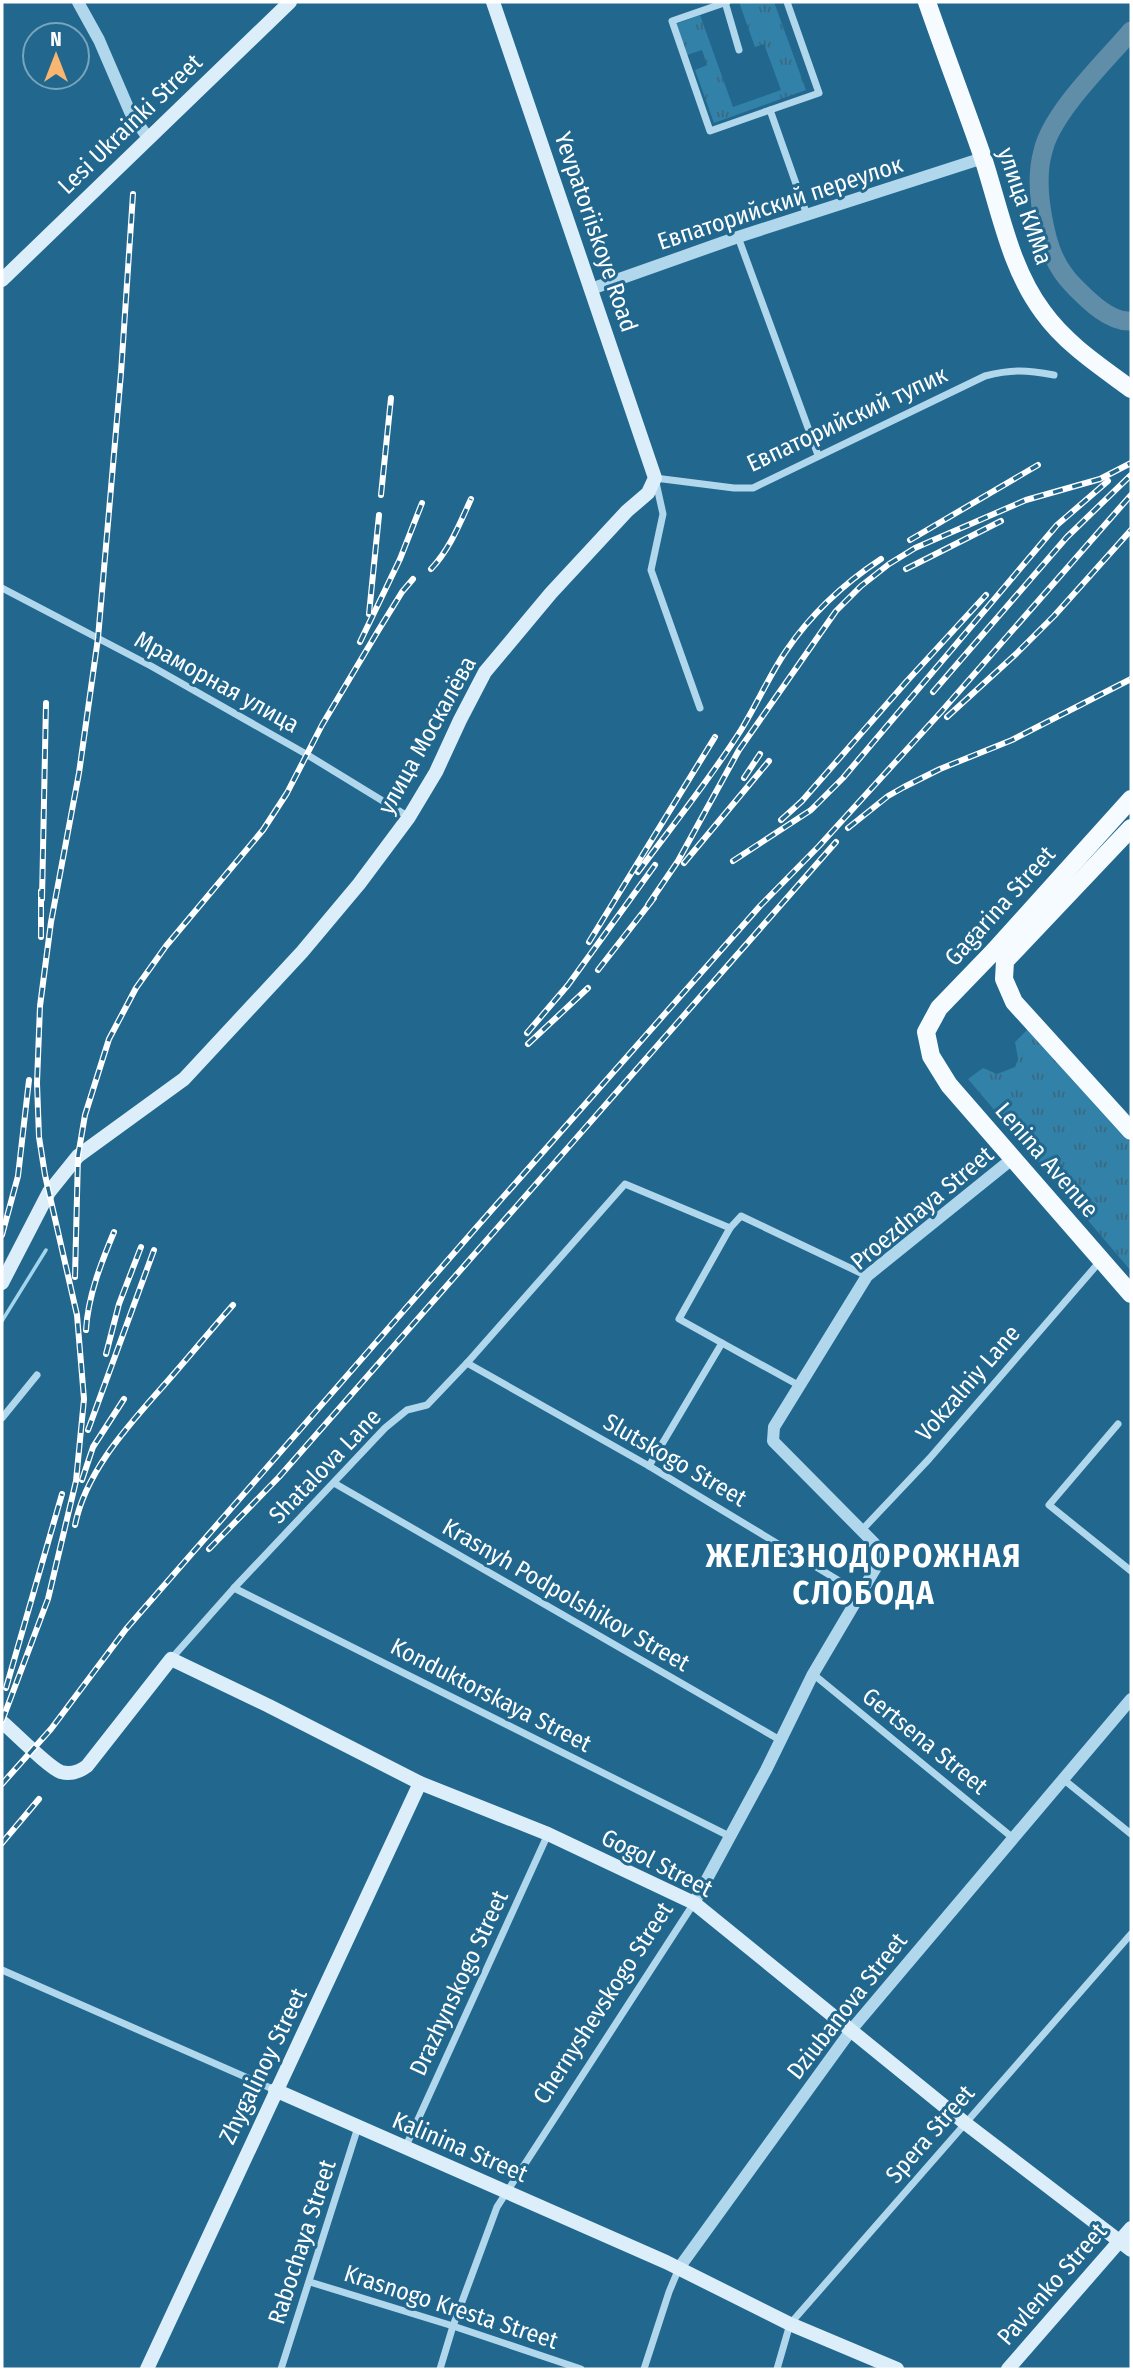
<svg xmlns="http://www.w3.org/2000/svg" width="1133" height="2371" font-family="'Fira Sans Condensed',sans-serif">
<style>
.park{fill:url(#park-tufts)}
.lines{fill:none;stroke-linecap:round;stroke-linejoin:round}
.stream{stroke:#a3d5ed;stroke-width:3.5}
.river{stroke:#608ea8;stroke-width:19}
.minor{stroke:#b0d7ec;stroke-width:7}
.tertiary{stroke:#b0d7ec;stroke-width:12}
.secondary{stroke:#dbeef9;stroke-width:14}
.primary{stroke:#f5fbff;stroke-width:18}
.rail-casing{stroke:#fff;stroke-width:6}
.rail{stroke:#21678e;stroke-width:3.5;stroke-dasharray:10;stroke-linecap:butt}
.labels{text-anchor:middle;stroke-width:6;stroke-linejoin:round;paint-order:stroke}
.street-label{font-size:24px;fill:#fff;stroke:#21678e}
.district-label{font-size:32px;font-weight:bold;letter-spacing:2px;fill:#fff;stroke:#21678e}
</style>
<defs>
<pattern id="park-tufts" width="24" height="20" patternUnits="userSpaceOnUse" patternTransform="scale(1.75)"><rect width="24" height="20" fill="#3181a9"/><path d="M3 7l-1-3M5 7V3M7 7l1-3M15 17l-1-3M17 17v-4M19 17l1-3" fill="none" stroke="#3d697f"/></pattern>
</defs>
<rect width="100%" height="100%" fill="#21678e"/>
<g class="park">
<polygon points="739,2 774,2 806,90 714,123 695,70 707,65 702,50 687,55 676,24 700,15 733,107 781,90 764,44 755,47"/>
<polygon points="1029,1028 1131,1143 1131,1271 968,1079 983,1068 997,1074 1015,1067 1018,1059 1015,1042"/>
</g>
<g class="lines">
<polyline class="stream" points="2,1321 46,1250"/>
<path class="river" d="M1131,31c-26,31 -79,81 -88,120 -6,21 -4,47 0,68 5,27 12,48 31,67 14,14 36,37 57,35"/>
<g class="minor">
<polyline points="725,2 739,50"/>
<polyline points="727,2 672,21 710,131 770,110"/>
<polyline points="787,2 819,93 770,110 807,215"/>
<polyline points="738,237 818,455"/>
<polyline points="2,588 151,666 306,754 409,817"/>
<path d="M700,708l-49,-138 12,-56 -8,-36 79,10h19l232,-112c27,-7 42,-6 69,-1"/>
<polyline points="722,1343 679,1319 730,1228"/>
<polyline points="467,1363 649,1466 861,1594"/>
<polyline points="2,1418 37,1375"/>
<polyline points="1118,1424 1049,1505 1131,1571"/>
<polyline points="649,1466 722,1343 800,1386"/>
<polyline points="334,1483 780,1740"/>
<polyline points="861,1531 929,1459 1102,1259"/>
<polyline points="234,1588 731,1837"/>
<polyline points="171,1659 234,1588 385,1428 407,1410 427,1405 467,1363 625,1184 730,1228 741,1216 867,1276"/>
<polyline points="813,1674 1013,1838"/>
<polyline points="1063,1779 1131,1834"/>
<polyline points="2,1970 275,2090"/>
<polyline points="405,2148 548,1834"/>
<polyline points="310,2282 453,2326 581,2369"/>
<polyline points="281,2369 358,2127"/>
<polyline points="440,2369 453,2326 497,2207 694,1903"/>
<polyline points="644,2369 669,2292 679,2268"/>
<polyline points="777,2369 790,2324 1131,1934"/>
</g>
<g class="tertiary">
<polyline points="78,2 99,40 130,112 148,138"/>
<polyline points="591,289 738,237 983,158"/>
<polyline points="694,1903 766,1770 813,1674 878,1564 878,1548 874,1543 773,1441 774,1427 867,1276 1012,1159"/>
<polyline points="679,2268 852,2029 1131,1699"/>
</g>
<g class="secondary">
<polyline points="2,280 290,2"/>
<polyline points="2,1283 49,1192 78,1156 184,1079 302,952 359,884 409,817 436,772 460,720 485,672 551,593 627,511 648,493 655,478 493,2"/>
<path d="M2,1722c12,10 47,46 59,50 10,3 18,0 26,-6l84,-107 98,47 151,77 128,51 146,69 271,220 166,127"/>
<polyline points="275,2090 666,2262 790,2324 897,2369"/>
<polyline points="147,2369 420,1783"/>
<polyline points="1008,2369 1131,2228"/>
</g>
<g class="primary">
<path d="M927,2c18,52 38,104 56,156 17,52 27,110 60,154 23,32 57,54 88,77"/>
<polyline points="1131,799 994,951 939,1008 926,1032 931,1056 949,1085 1131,1294"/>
<polyline points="1131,828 1005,961 1004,979 1014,1002 1131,1131"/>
</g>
<defs>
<g id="rail">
<polyline points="381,495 391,398"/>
<polyline points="910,540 1038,465"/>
<path d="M431,569c19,-20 29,-46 40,-70"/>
<polyline points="906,569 1001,521"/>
<polyline points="369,614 379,515"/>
<polyline points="360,642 400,559 422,503"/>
<polyline points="933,692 1067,537 1131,475"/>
<polyline points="947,717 1016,654 1054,616 1131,530"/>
<polyline points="744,778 760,754"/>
<polyline points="781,820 802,801 907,681 986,595"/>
<polyline points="848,828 888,796 904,787 940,769 1012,740 1131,679"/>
<polyline points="733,861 811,810 843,778 1057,525 1108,481"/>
<polyline points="684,863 769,761"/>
<path d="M638,872c35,-47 72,-93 103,-142 16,-26 28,-54 45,-79 25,-37 57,-67 95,-92"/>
<polyline points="42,899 46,703"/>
<polyline points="648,905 678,861 739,750 836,611 861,586 889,564 915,548 1026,500 1100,479 1131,463"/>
<polyline points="41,937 41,891"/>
<polyline points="589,942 715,737"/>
<polyline points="598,970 654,898"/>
<polyline points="527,1033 568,985 655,865"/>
<polyline points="528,1044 588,988"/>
<polyline points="2,1235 18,1176 29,1080"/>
<polyline points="75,1277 78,1156 85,1115 109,1039 136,988 166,946 263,830 287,793 322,725 378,631 402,592 413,579"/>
<path d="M86,1330c2,-34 15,-67 28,-98"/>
<polyline points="106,1354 119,1304 141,1247"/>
<polyline points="88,1430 154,1250"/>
<polyline points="82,1480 93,1447 124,1399"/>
<path d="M75,1525c11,-55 55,-101 90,-141 23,-26 45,-53 68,-79"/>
<polyline points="209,1549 279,1477 836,842"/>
<polyline points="6,1688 62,1494"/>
<polyline points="2,1721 48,1599 76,1481 84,1399 77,1315 45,1175 39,1137 37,1083 40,1006 51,922 79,773 98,638 121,373 133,194"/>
<polyline points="2,1784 51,1729 126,1629 475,1229 760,906 819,846 941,712 1131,495"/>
<polyline points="2,1843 39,1799"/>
</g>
</defs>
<use href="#rail" class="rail-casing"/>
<use href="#rail" class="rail"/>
</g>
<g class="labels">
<g class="street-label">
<text transform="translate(130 124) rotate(-44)" y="8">Lesi Ukrainki Street</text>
<text transform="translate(780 203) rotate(-18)" y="8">Евпаторийский переулок</text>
<text transform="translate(1025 206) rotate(71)" y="8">улица КИМа</text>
<text transform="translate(596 232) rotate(71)" y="8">Yevpatoriiskoye Road</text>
<text transform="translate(847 419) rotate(-25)" y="8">Евпаторийский тупик</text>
<text transform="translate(217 682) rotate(29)" y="8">Мраморная улица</text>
<text transform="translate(427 735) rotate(-61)" y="8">улица Москалёва</text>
<text transform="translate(1000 906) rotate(-48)" y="8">Gagarina Street</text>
<text transform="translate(1047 1160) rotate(49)" y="8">Lenina Avenue</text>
<text transform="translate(922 1208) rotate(-40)" y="8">Proezdnaya Street</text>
<text transform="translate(968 1383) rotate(-49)" y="8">Vokzalniy Lane</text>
<text transform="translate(675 1460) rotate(30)" y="8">Slutskogo Street</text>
<text transform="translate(325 1466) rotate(-46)" y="8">Shatalova Lane</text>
<text transform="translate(566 1595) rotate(30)" y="8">Krasnyh Podpolshikov Street</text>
<text transform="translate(491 1695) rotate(27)" y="8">Konduktorskaya Street</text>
<text transform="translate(925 1741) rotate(39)" y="8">Gertsena Street</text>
<text transform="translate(657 1863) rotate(27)" y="8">Gogol Street</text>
<text transform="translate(459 1983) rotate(-65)" y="8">Drazhynskogo Street</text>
<text transform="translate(603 2003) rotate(-57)" y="8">Chernyshevskogo Street</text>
<text transform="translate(847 2006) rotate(-52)" y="8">Dziubanova Street</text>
<text transform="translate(263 2066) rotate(-64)" y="8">Zhygalinoy Street</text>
<text transform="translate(930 2134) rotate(-49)" y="8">Spera Street</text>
<text transform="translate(460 2147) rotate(23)" y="8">Kalinina Street</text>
<text transform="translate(302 2242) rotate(-72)" y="8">Rabochaya Street</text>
<text transform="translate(1052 2284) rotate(-49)" y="8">Pavlenko Street</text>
<text transform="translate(451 2307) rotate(18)" y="8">Krasnogo Kresta Street</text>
</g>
<g class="district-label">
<text x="864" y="1567">ЖЕЛЕЗНОДОРОЖНАЯ<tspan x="864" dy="37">СЛОБОДА</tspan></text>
</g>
</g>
<rect width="1133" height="2371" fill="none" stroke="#ffffff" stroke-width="7"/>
<g transform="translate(56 56)"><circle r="33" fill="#21678e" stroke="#7aa4bb" stroke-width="2"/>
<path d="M0-5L12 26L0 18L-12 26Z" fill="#f9b671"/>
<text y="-10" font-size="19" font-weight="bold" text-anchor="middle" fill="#ffffff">N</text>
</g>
</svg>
